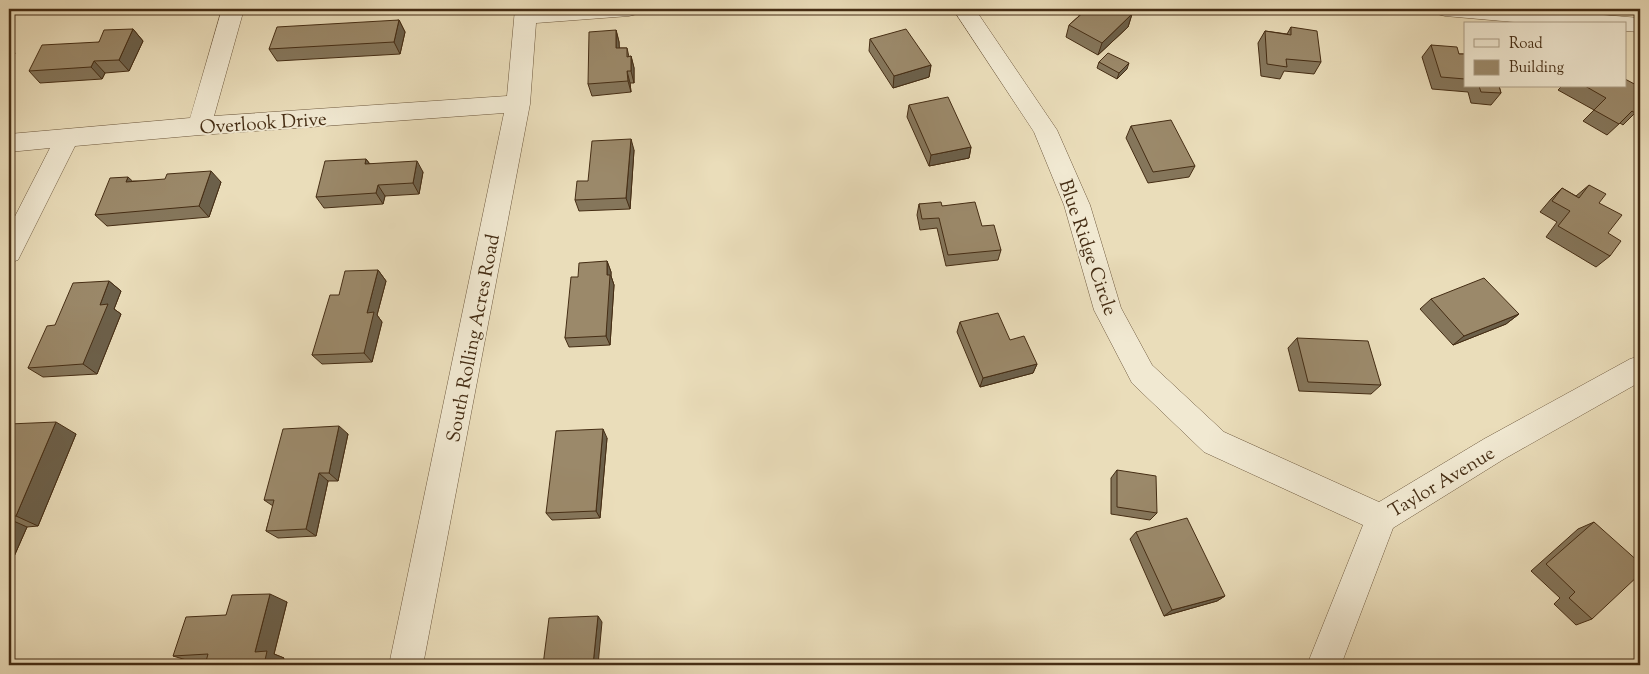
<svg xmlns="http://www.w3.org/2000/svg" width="1649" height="674" font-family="'Sorts Mill Goudy',serif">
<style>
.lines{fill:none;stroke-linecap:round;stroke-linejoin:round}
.minor-casing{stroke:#6e593e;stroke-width:1}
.minor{fill:#f1e9d2;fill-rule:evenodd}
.wall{fill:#85765b;stroke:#452d14}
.shaded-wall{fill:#6c604a;stroke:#452d14}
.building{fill:#9b896a;stroke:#452d14}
.labels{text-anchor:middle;stroke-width:4;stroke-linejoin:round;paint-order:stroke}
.street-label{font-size:19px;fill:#452d14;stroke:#f1e9d2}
</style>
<rect width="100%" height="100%" fill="#eaddba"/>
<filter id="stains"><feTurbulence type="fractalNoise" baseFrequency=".004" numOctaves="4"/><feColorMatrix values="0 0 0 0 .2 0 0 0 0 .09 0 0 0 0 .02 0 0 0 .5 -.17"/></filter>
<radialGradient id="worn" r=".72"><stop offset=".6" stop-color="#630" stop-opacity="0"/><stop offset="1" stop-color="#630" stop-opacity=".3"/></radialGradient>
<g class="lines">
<defs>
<g id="minor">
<polygon points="222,9 244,9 214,116 507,96 515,9 640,9 637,14 629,16 536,23 530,104 423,665 389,665 504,113 200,135 75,146 18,260 9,263 9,228 50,148 9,152 9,134 190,118"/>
<polygon points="953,9 975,9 1057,130 1090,205 1121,308 1152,365 1224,432 1379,502 1484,439 1630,359 1640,356 1640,382 1504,459 1393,528 1341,665 1307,665 1363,525 1204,452 1132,383 1094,310 1064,205 1034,132"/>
<polygon points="1434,9 1530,9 1640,18 1640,32 1625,31 1625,24 1536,24 1445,16 1437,14"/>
</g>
</defs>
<use href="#minor" class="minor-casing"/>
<use href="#minor" class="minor"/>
</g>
<g class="wall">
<polygon points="434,9 452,9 452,12 437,14"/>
<polygon points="1081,9 1121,9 1132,14 1128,27 1098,55 1066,37 1069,25 1079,16"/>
<polygon points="399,20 405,32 400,54 277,61 269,49"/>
<polygon points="1291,27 1321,62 1314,74 1284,71 1280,79 1261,76 1258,43 1265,31 1287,34"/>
<polygon points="133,29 143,41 129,71 105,73 102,79 40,83 29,71 99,42"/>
<polygon points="616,30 619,42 619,48 627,48 629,57 631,56 634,68 634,83 630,83 631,92 592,96 588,84"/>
<polygon points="870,39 931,65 929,77 893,88 869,51"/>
<polygon points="1431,45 1459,54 1465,54 1465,86 1499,86 1501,93 1491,105 1471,103 1468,92 1432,89 1422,57"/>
<polygon points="1099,62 1127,69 1117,79 1097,68"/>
<polygon points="1562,86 1625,86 1635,113 1623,125 1620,123 1607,135 1583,121 1594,110 1558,90"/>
<polygon points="909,105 971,147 969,158 929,166 907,117"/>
<polygon points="1131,126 1195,166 1189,177 1148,183 1126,138"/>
<polygon points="634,150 630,209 579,211 575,200 588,181"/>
<polygon points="366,159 370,164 423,172 419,194 385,196 383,204 324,208 316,197"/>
<polygon points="133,181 221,182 209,217 107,226 95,215"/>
<polygon points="1589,185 1599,203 1608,233 1610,256 1596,267 1546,237 1557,222 1540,212 1551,199 1562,188 1576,196"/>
<polygon points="919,204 942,206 982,226 1001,250 998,260 946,266 937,228 920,230 917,215"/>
<polygon points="607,261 611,272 611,276 614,285 610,345 569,347 565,338 578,277"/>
<polygon points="378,270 386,281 377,315 382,322 372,362 322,364 312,355 339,295"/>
<polygon points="109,281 121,291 114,309 121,314 97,374 43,377 28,368 55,325"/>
<polygon points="1431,299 1519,314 1506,324 1453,345 1420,309"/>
<polygon points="960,322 1037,364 1033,373 980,387 957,332"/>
<polygon points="1297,338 1381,385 1371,394 1299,391 1288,348"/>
<polygon points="9,424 76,434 38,526 27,527 12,561 9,561"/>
<polygon points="348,434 338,481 328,481 316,536 278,538 266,531 273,506 264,500"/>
<polygon points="607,438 600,518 552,520 546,513"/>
<polygon points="1117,470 1157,513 1150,520 1111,514 1111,478"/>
<polygon points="1594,522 1592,619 1576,625 1554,604 1560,598 1531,571 1578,529"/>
<polygon points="1136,532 1225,596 1217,601 1164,616 1130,539"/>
<polygon points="287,602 274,654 284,658 193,662 173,656 226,615"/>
</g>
<g class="shaded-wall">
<polygon points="1132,14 1128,27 1098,55 1102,43"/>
<polygon points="399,20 405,32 400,54 394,42"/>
<polygon points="133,29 143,41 129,71 119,60"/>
<polygon points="616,30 619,42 620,60 616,48"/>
<polygon points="9,46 15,53 9,66"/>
<polygon points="631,56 634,68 634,83 631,71"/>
<polygon points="94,61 105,73 102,79 91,67"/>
<polygon points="1129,63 1127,69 1117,79 1119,73"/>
<polygon points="931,65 929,77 893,88 894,76"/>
<polygon points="627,71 630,83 631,92 628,81"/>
<polygon points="631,139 634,150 630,209 626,198"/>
<polygon points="971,147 969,158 929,166 931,155"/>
<polygon points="366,159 374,170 365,164"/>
<polygon points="417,161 423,172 419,194 413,183"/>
<polygon points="211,171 221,182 209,217 199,206"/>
<polygon points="128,177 140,188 126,182"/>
<polygon points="378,185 385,196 383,204 376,193"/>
<polygon points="607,261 611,272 611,276 614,285 610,345 606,336 607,275"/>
<polygon points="378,270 386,281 377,315 382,322 372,362 364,353 367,313"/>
<polygon points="109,281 121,291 114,309 121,314 97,374 83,364 100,305"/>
<polygon points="1519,314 1506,324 1453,345 1464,336"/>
<polygon points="1037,364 1033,373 980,387 983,378"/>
<polygon points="56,422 76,434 38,526 16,516"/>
<polygon points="339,426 348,434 338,481 329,473"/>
<polygon points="603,429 607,438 600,518 596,511"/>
<polygon points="319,473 328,481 316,536 306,529"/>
<polygon points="9,519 27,527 12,561 9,560"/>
<polygon points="270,594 287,602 274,654 284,658 282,665 264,665 255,652"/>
<polygon points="1225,596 1217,601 1164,616 1172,610"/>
<polygon points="598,616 602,622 598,665 593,665"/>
</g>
<g class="building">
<polygon points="1084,9 1121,9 1132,14 1102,43 1069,25 1086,10"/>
<polygon points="399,20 394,42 269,49 277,27"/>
<polygon points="1291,27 1317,31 1321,62 1286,59 1287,67 1267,64 1265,31 1291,35"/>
<polygon points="133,29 119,60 94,61 91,67 29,71 42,45 99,42 104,30"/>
<polygon points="906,29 931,65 894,76 870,39"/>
<polygon points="616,30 616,48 627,48 627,57 631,56 631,71 627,71 628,81 588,84 589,32"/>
<polygon points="1431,45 1457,47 1459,54 1465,54 1465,79 1441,77"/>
<polygon points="1108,53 1129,63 1119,73 1099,62"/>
<polygon points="1625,79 1640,87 1640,108 1635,113 1632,111 1619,124 1594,110 1606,98 1585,86 1625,86"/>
<polygon points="1479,86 1499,86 1501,93 1481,92"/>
<polygon points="948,97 971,147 931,155 909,105"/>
<polygon points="1171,120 1195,166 1153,172 1131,126"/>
<polygon points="631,139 626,198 575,200 577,181 588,181 592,141"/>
<polygon points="366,159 365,164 417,161 413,183 378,185 376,193 316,197 325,161"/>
<polygon points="211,171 199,206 95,215 110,178 128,177 126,182 165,179 167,174"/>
<polygon points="1589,185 1606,194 1599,203 1622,215 1608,233 1621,241 1610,256 1558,226 1570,211 1552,201 1562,188 1579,198"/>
<polygon points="941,202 942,206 975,202 982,226 994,225 1001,250 948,255 939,218 922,219 919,204"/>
<polygon points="607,261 607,275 610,275 606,336 565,338 571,277 578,277 579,263"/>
<polygon points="378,270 367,313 374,312 364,353 312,355 330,295 339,295 345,271"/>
<polygon points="1484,278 1519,314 1464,336 1431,299"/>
<polygon points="109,281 100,305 108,304 83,364 28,368 47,326 55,325 73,283"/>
<polygon points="998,313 1010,340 1024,336 1037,364 983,378 960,322"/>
<polygon points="1297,338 1368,341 1381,385 1308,382"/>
<polygon points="56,422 16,516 9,517 9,424"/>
<polygon points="339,426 329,473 319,473 306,529 266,531 274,500 264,500 283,429"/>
<polygon points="603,429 596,511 546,513 556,431"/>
<polygon points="1117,470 1156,476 1157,513 1117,507"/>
<polygon points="1187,518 1225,596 1172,610 1136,532"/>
<polygon points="1594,522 1640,563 1640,574 1592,619 1569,598 1575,592 1546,564"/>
<polygon points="270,594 255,652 267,651 264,665 205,665 208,654 173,656 186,617 226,615 232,595"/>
<polygon points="598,616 593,665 543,665 549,618"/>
</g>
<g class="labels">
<g class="street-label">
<text transform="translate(263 122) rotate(-4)" y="7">Overlook Drive</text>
<text transform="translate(1089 247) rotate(71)" y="7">Blue Ridge Circle</text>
<text transform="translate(472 338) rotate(-79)" y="7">South Rolling Acres Road</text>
<text transform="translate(1441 481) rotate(-31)" y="7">Taylor Avenue</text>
</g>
</g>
<rect width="1649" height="674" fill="none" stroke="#eaddba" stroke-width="30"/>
<rect x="10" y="10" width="1629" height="654" fill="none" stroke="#452d14" stroke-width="2.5"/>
<rect x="15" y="15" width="1619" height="644" fill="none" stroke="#452d14"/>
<rect x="1464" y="22" width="162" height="65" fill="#f1e9d2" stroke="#ac9e86"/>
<rect x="1474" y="39" width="25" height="8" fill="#f1e9d2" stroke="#ac9e86"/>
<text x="1509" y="48" font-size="15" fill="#452d14">Road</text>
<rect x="1474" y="60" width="25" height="15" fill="#9b896a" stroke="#ac9e86"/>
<text x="1509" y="72" font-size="15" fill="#452d14">Building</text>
<rect width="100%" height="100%" filter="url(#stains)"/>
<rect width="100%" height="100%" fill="url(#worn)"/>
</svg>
